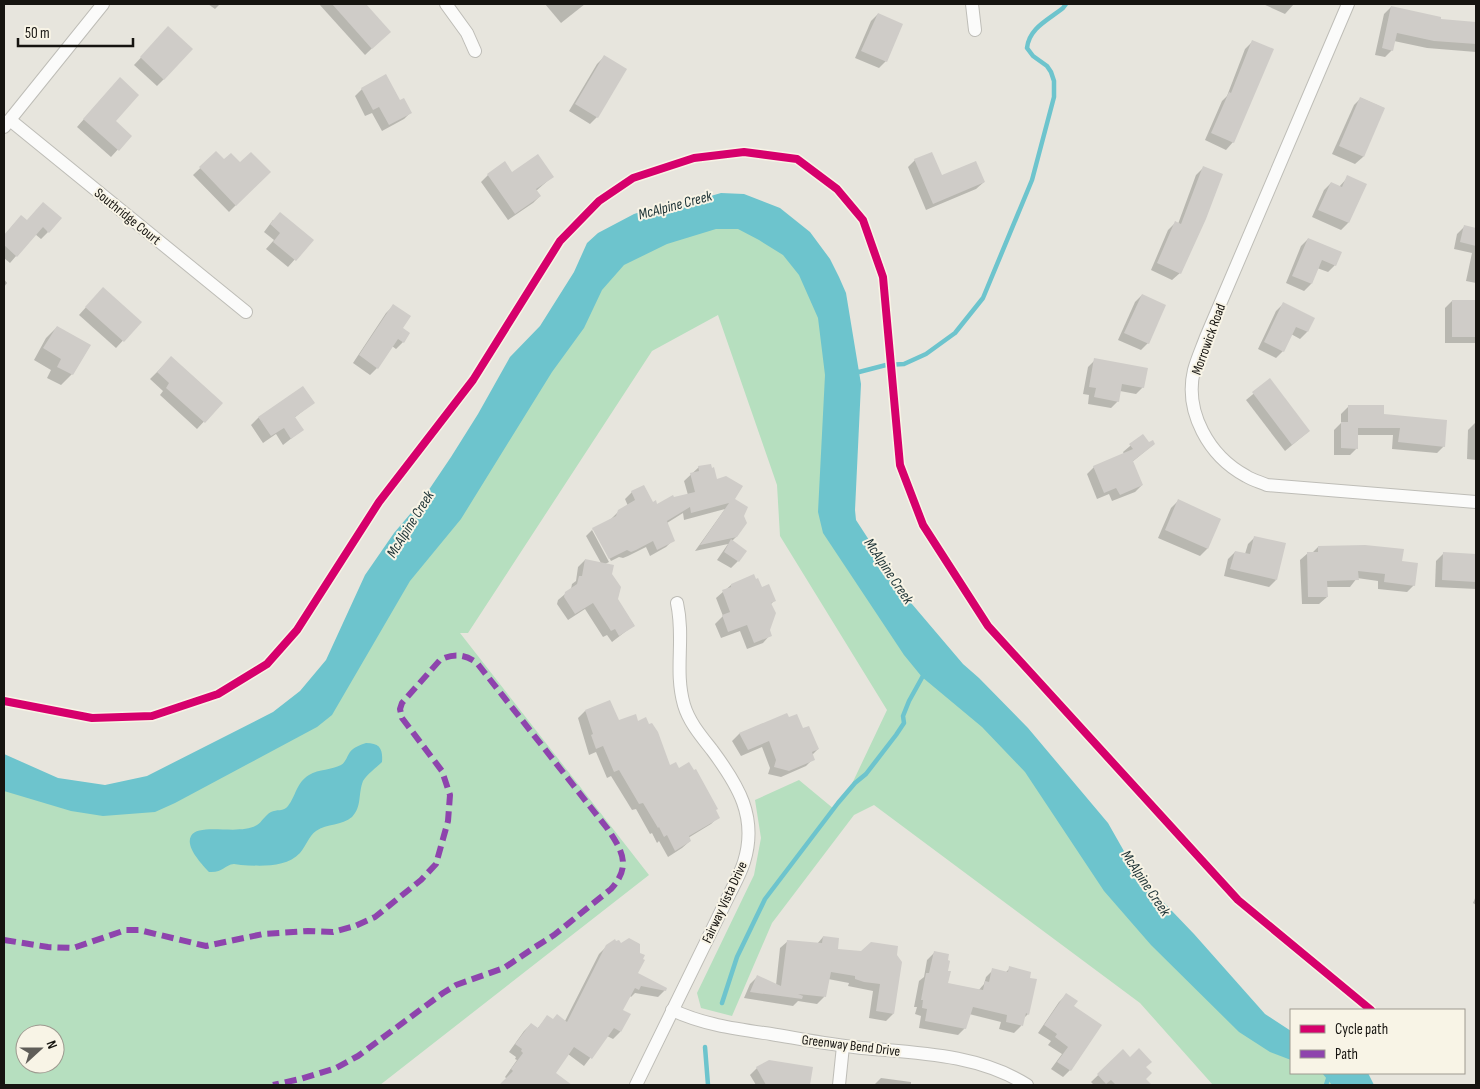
<svg xmlns="http://www.w3.org/2000/svg" width="1480" height="1089" font-family="'Sofia Sans Condensed',sans-serif">
<style>
.green{fill:#b6dfbf;fill-rule:evenodd}
.water{fill:#6dc4cd}
.shadow{fill:#0003}
.lines{fill:none;stroke-linecap:round;stroke-linejoin:round}
.stream{stroke:#6dc4cd;stroke-width:4.5}
.building{fill:#cfccc8}
.street-casing{stroke:#bebdb7;stroke-width:14}
.street{stroke:#fbfbfa;stroke-width:12}
.quiet{stroke:#8e44ad;stroke-width:6;stroke-dasharray:12 6;stroke-linecap:butt}
.cycleway-casing{stroke:#f8f4e6;stroke-width:11}
.cycleway{stroke:#d6006c;stroke-width:8}
.labels{text-anchor:middle;stroke-width:4;stroke-linejoin:round;paint-order:stroke}
.street-label{font-size:14px;fill:#161410;stroke:#f8f4e6}
.water-label{font-size:15px;font-style:italic;fill:#1b3134;stroke:#f8f4e6}
</style>
<rect width="100%" height="100%" fill="#e7e5dd"/>
<path class="green" d="M690,222l78,9 72,84v234l325,380 126,112v32h44l15,12h-137l-73,-82 -266,-198 -20,10 -82,108 -40,93 -31,-8 -4,-15 57,-118 7,-37 -6,-38 44,-20 35,29 16,-21 37,-78 -107,-174 -3,-51 -59,-170 -66,36 -184,282h-8l189,242 -269,210h-376v-312l95,27 181,-69 322,-479zM25,1034h30v30h-30z"/>
<g class="water">
<polygon points="721,193 744,194 780,208 810,232 830,259 839,277 846,293 861,384 855,510 856,520 906,597 963,664 979,678 1028,728 1108,823 1133,867 1148,886 1194,934 1265,1014 1291,1031 1291,1060 1270,1052 1239,1032 1151,945 1104,891 1025,772 982,727 922,677 904,655 823,533 818,512 825,375 818,318 799,275 783,255 759,240 738,229 716,229 667,244 624,265 602,290 584,328 552,372 461,519 410,581 332,715 317,727 175,803 155,812 103,816 71,811 4,791 4,754 58,778 105,785 147,776 273,712 300,691 326,660 365,575 394,533 422,500 451,457 478,414 510,357 540,326 574,272 587,243 598,233 634,214 653,208 673,207"/>
<path d="M366,743c14,0 17,6 16,19 -6,6 -15,12 -19,19 -5,13 -1,26 -11,36 -10,9 -25,6 -36,14 -7,5 -10,15 -16,22 -14,15 -40,13 -59,12 -2,0 -5,-1 -7,-1 -10,1 -11,9 -25,8 -7,-8 -24,-25 -18,-36 8,-14 49,0 66,-11 5,-3 8,-10 14,-13 5,-3 13,0 17,-6 8,-10 8,-23 21,-31 10,-6 23,-5 32,-10 5,-3 6,-9 9,-13 4,-5 10,-7 16,-9z"/>
<polygon points="1322,1073 1368,1073 1374,1085 1332,1085"/>
</g>
<g class="shadow">
<polygon points="208,4 220,4 215,9"/>
<polygon points="319,4 364,4 389,32 365,55"/>
<polygon points="545,4 585,4 561,23"/>
<polygon points="1263,4 1294,4 1285,14"/>
<polygon points="1391,7 1439,20 1476,23 1476,52 1427,48 1394,41 1392,50 1385,57 1375,55 1384,14"/>
<polygon points="878,14 886,61 879,68 855,58 871,21"/>
<polygon points="162,35 164,79 157,86 134,65"/>
<polygon points="1252,42 1233,142 1226,150 1205,140 1222,101 1227,96 1245,49"/>
<polygon points="604,57 597,117 590,124 569,111 597,64"/>
<polygon points="386,76 400,102 411,112 404,119 382,131 372,113 365,116 355,96 362,89"/>
<polygon points="113,86 114,121 130,136 111,157 77,127"/>
<polygon points="1361,98 1384,108 1363,157 1355,164 1332,154 1354,105"/>
<polygon points="216,153 224,161 269,172 229,212 193,175"/>
<polygon points="915,160 942,177 984,182 976,189 926,210 908,167"/>
<polygon points="1203,168 1180,273 1172,280 1151,270 1168,230 1175,223 1178,224 1196,175"/>
<polygon points="512,174 552,177 536,191 540,196 533,203 508,220 481,182 488,175"/>
<polygon points="1348,177 1365,184 1348,223 1341,230 1312,217 1324,190 1331,183 1339,187"/>
<polygon points="36,211 48,232 41,239 35,234 10,263 4,258 4,236 14,224 27,222"/>
<polygon points="273,220 312,240 288,267 266,249 274,240 264,232"/>
<polygon points="1464,227 1476,229 1476,283 1466,281 1472,253 1454,249 1457,234"/>
<polygon points="1308,239 1335,265 1328,272 1317,268 1311,284 1304,291 1286,283 1301,246"/>
<polygon points="4,279 7,283 4,287"/>
<polygon points="1142,295 1148,343 1141,350 1118,340 1135,302"/>
<polygon points="96,296 140,322 116,348 79,315"/>
<polygon points="1452,301 1476,301 1476,343 1445,343 1445,308"/>
<polygon points="1283,304 1313,318 1307,332 1300,339 1291,334 1283,351 1276,358 1258,349 1276,311"/>
<polygon points="393,306 401,329 403,342 396,349 392,346 377,368 370,375 353,363 386,313"/>
<polygon points="57,327 72,374 61,385 47,378 51,370 34,360 46,338"/>
<polygon points="1095,360 1143,387 1136,394 1120,391 1118,401 1111,408 1088,404 1089,395 1083,394 1088,367"/>
<polygon points="164,365 221,403 197,429 160,395 163,391 150,379"/>
<polygon points="1270,380 1309,431 1285,451 1246,400"/>
<polygon points="302,388 313,403 294,418 302,430 283,445 276,434 263,443 251,425 258,418"/>
<polygon points="1349,406 1383,415 1444,446 1437,453 1392,449 1393,435 1357,435 1357,448 1350,455 1334,455 1334,430 1341,423 1341,414"/>
<polygon points="1475,423 1476,460 1467,459 1468,430"/>
<polygon points="1143,435 1149,444 1154,444 1132,462 1142,485 1135,492 1112,501 1109,494 1097,499 1087,474 1094,467 1124,454 1123,452"/>
<polygon points="699,467 716,481 734,499 736,537 732,541 745,551 738,561 731,568 717,560 728,544 695,551 725,509 684,520 683,513 667,523 673,540 666,547 650,556 646,547 628,556 623,558 619,557 611,561 594,530 592,530 611,519 618,512 628,506 625,499 632,492 657,505 673,498 688,495 684,481"/>
<polygon points="1178,501 1220,519 1207,549 1200,556 1158,538 1171,508"/>
<polygon points="592,530 609,562 605,564 617,600 634,625 612,642 607,635 603,637 585,609 568,620 557,604 558,600 571,589 572,584 576,581 578,567 585,560 601,563 586,536"/>
<polygon points="1255,537 1276,580 1269,587 1224,576 1228,559 1235,552 1245,554 1248,544"/>
<polygon points="1318,547 1401,563 1414,585 1407,592 1378,589 1378,581 1357,578 1350,587 1326,587 1327,597 1319,604 1302,604 1300,560 1308,553 1312,553"/>
<polygon points="1443,554 1476,555 1476,589 1435,587 1436,561"/>
<polygon points="731,585 774,601 770,605 768,630 770,635 763,643 747,649 740,631 721,638 715,624 723,616 716,598"/>
<polygon points="585,711 618,722 638,722 670,767 715,810 718,817 711,824 688,838 690,841 682,848 668,857 659,841 657,843 652,833 650,834 636,809 632,810 611,776 607,778 596,752 589,755 578,718"/>
<polygon points="787,714 788,718 803,730 818,749 812,755 813,759 806,766 781,777 768,774 770,768 762,747 741,756 732,741 739,734"/>
<polygon points="1476,896 1476,905 1473,903"/>
<polygon points="823,937 836,950 862,952 872,944 893,1014 886,1021 869,1018 873,991 848,986 849,983 828,979 824,997 817,1004 798,1001 793,1006 744,998 750,984 757,977 776,985 780,948 788,941 817,944"/>
<polygon points="607,946 636,974 665,990 658,997 635,993 631,997 630,996 621,1011 620,1032 613,1039 607,1036 584,1066 568,1054 554,1073 570,1085 501,1085 507,1079 505,1077 517,1060 515,1059 516,1057 509,1052 524,1031 531,1024 537,1029 547,1017 552,1020 565,1021 599,954"/>
<polygon points="934,953 947,984 978,991 984,984 986,977 993,970 1005,973 1010,968 1028,979 1035,980 1028,1014 1023,1019 1021,1026 1014,1033 999,1029 1001,1022 969,1014 965,1028 958,1035 919,1028 921,1016 915,1014 917,1007 914,1007 919,981 924,977 927,960"/>
<polygon points="1066,995 1072,1006 1070,1070 1063,1077 1051,1069 1062,1054 1048,1045 1051,1041 1038,1033 1059,1002"/>
<polygon points="1123,1051 1130,1059 1144,1068 1145,1079 1149,1083 1147,1085 1094,1085 1091,1082"/>
<polygon points="757,1068 812,1068 809,1085 756,1085 750,1075"/>
<polygon points="881,1078 911,1082 911,1085 874,1085"/>
</g>
<g class="lines">
<g class="stream">
<path d="M855,371l4,1 27,-7 18,-1 22,-10 29,-21 28,-35 49,-118 22,-83v-16l-3,-9 -4,-6 -14,-10 -6,-8c2,-20 21,-28 36,-40l3,-4"/>
<polyline points="722,1003 737,957 765,899 838,803 855,783 866,774 896,735 904,723 903,716 909,701 924,674"/>
<polyline points="705,1047 708,1085"/>
<polyline points="1326,1085 1330,1073"/>
</g>
</g>
<g class="building">
<polygon points="332,4 366,4 391,32 372,49"/>
<polygon points="1391,6 1441,17 1441,19 1476,22 1476,44 1434,41 1397,33 1393,51 1382,48"/>
<polygon points="878,13 903,24 887,62 861,51"/>
<polygon points="168,26 193,49 164,80 140,57"/>
<polygon points="1252,40 1274,49 1234,143 1211,133 1229,92 1231,93"/>
<polygon points="604,55 627,69 598,118 575,104"/>
<polygon points="386,74 400,100 404,98 412,113 389,125 379,107 373,110 361,88"/>
<polygon points="120,77 139,95 116,121 132,136 119,151 83,119"/>
<polygon points="1360,97 1385,108 1364,157 1339,146"/>
<polygon points="216,151 224,159 231,153 240,162 251,152 271,172 236,206 199,167"/>
<polygon points="932,152 942,175 976,161 985,182 933,204 914,159"/>
<polygon points="538,154 554,177 536,189 541,196 515,214 487,174 505,161 512,172"/>
<polygon points="1203,166 1223,174 1206,219 1181,274 1157,263 1175,221 1181,224"/>
<polygon points="1347,175 1367,184 1349,223 1318,210 1331,182 1342,187"/>
<polygon points="43,202 62,218 49,233 43,227 17,257 4,245 4,235 21,215 27,220"/>
<polygon points="280,212 314,240 296,261 273,242 280,233 270,224"/>
<polygon points="1464,225 1476,228 1476,246 1460,242"/>
<polygon points="1308,238 1342,252 1336,266 1322,260 1312,284 1292,276"/>
<polygon points="103,287 142,322 124,342 85,307"/>
<polygon points="1142,294 1166,305 1149,344 1124,333"/>
<rect x="1452" y="300" width="24" height="37"/>
<polygon points="1283,302 1315,318 1308,332 1296,327 1284,352 1264,342"/>
<polygon points="393,304 411,316 403,328 410,333 404,343 398,339 378,369 359,355"/>
<polygon points="57,326 91,345 73,375 57,367 61,359 43,348"/>
<polygon points="171,356 223,403 205,423 166,388 169,383 157,372"/>
<polygon points="1094,358 1148,368 1144,388 1122,384 1119,402 1094,397 1096,388 1089,387"/>
<polygon points="1270,378 1310,431 1292,445 1252,392"/>
<polygon points="303,386 315,403 295,417 304,430 291,439 284,428 271,436 258,417"/>
<polygon points="1348,405 1384,405 1384,414 1447,420 1445,447 1398,442 1400,428 1358,428 1358,449 1341,448 1341,422 1348,422"/>
<polygon points="1143,434 1149,442 1153,440 1155,444 1133,461 1143,485 1120,495 1116,488 1104,493 1093,466 1133,449 1129,444"/>
<polygon points="711,464 712,468 714,467 717,479 726,476 743,486 735,499 748,507 744,516 747,523 737,537 700,545 729,503 691,513 690,507 667,521 675,541 657,550 653,541 636,550 631,552 627,550 609,559 592,528 616,516 618,510 635,500 631,491 644,485 653,502 656,500 657,504 673,495 674,497 695,492 690,473 699,471 698,466"/>
<polygon points="1178,499 1221,519 1208,549 1165,530"/>
<polygon points="1254,536 1286,543 1277,580 1230,569 1235,551 1250,554"/>
<polygon points="731,539 747,551 739,562 724,552"/>
<polygon points="1365,545 1404,549 1402,561 1418,563 1415,586 1384,582 1385,574 1358,571 1359,580 1327,581 1328,597 1308,597 1307,552 1318,552 1318,546"/>
<polygon points="1443,552 1476,554 1476,582 1442,580"/>
<polygon points="585,559 614,565 612,574 621,587 618,599 635,626 619,636 615,629 611,631 593,603 575,614 564,597 565,592 577,584 579,576 582,576"/>
<polygon points="754,574 756,579 758,578 762,587 769,584 776,601 771,603 776,613 770,630 772,636 754,643 747,625 728,632 722,615 730,612 722,590 731,587 731,584"/>
<polygon points="610,700 619,720 636,714 638,721 646,717 649,724 652,723 658,732 670,765 676,762 679,768 689,762 694,770 696,769 718,809 716,810 720,818 689,836 691,841 675,851 667,835 664,837 659,827 658,828 643,803 639,804 619,770 614,772 603,746 596,749 591,735 593,734 585,710"/>
<polygon points="787,713 789,717 797,714 803,728 809,726 819,749 812,752 815,760 789,771 774,767 776,760 769,741 748,750 739,733"/>
<polygon points="823,936 839,938 838,949 861,951 871,942 898,946 897,955 902,962 894,1014 876,1011 880,984 864,982 855,979 855,976 831,972 826,997 798,994 803,996 802,999 750,992 757,975 781,986 787,940 822,943"/>
<polygon points="629,938 640,944 640,953 645,955 643,959 645,960 638,973 667,988 666,991 641,986 639,990 635,988 623,1010 631,1014 621,1032 614,1028 592,1059 574,1047 556,1073 572,1085 499,1085 513,1071 511,1069 523,1053 521,1051 522,1049 515,1044 531,1023 538,1028 547,1015 553,1019 557,1014 567,1022 606,945 615,939 616,941 619,940 621,943"/>
<polygon points="934,951 949,954 948,960 950,961 948,971 951,971 948,983 983,990 985,981 989,982 992,968 1008,972 1009,966 1031,972 1030,978 1037,979 1029,1015 1026,1013 1023,1026 1006,1022 1007,1015 973,1007 966,1029 925,1021 927,1009 922,1008 923,1000 921,1000 926,973 929,973"/>
<polygon points="1066,993 1078,1001 1074,1006 1102,1025 1071,1071 1057,1062 1068,1047 1055,1037 1057,1034 1044,1025"/>
<polygon points="1139,1048 1152,1062 1146,1067 1152,1073 1146,1079 1152,1085 1116,1085 1111,1080 1106,1084 1097,1074 1123,1049 1130,1057"/>
<polygon points="769,1060 813,1067 810,1085 766,1085 756,1067"/>
</g>
<g class="lines">
<defs>
<g id="street">
<polyline points="446,4 467,33 475,51"/>
<polyline points="972,4 975,30"/>
<path d="M1348,4l-142,333c-4,11 -9,22 -12,33 -10,42 15,86 52,106 6,4 14,6 21,9l209,17"/>
<polyline points="10,120 246,312"/>
<polyline points="4,127 103,4"/>
<path d="M672,1010c32,15 65,19 99,24 30,5 60,11 91,14 56,5 116,6 165,37"/>
<path d="M636,1085l94,-192c5,-10 11,-21 14,-31 14,-45 -6,-77 -32,-112 -11,-14 -23,-28 -28,-45 -10,-35 1,-66 -7,-102"/>
<polyline points="839,1085 843,1046"/>
</g>
</defs>
<use href="#street" class="street-casing"/>
<use href="#street" class="street"/>
<path class="quiet" d="M4,940l44,7 25,1 53,-18h13l67,16 57,-12 45,-3 25,1 22,-6 20,-9 46,-37 15,-16 12,-43 2,-26 -8,-24 -40,-53 -2,-9 2,-6 38,-43c13,-7 25,-6 37,3l130,165c15,22 25,38 4,61l-57,46 -22,14 -28,19 -48,17 -13,8 -85,63 -22,12 -36,11 -27,6"/>
<defs>
<polyline id="cycleway" points="4,701 92,718 152,716 218,694 267,664 297,630 379,502 473,380 560,241 599,201 633,178 694,158 744,152 797,159 837,189 863,220 883,277 900,465 923,525 988,626 1238,900 1371,1010"/>
</defs>
<use href="#cycleway" class="cycleway-casing"/>
<use href="#cycleway" class="cycleway"/>
</g>
<g class="labels">
<g class="street-label">
<text transform="translate(128 216) rotate(39)" y="5">Southridge Court</text>
<text transform="translate(1208 339) rotate(-70)" y="5">Morrowick Road</text>
<text transform="translate(724 902) rotate(-65)" y="5">Fairway Vista Drive</text>
<text transform="translate(851 1045) rotate(7)" y="5">Greenway Bend Drive</text>
</g>
<g class="water-label">
<text transform="translate(675 205) rotate(-15)" y="5">McAlpine Creek</text>
<text transform="translate(410 524) rotate(-58)" y="5">McAlpine Creek</text>
<text transform="translate(889 571) rotate(56)" y="5">McAlpine Creek</text>
<text transform="translate(1146 883) rotate(56)" y="5">McAlpine Creek</text>
</g>
</g>
<rect width="1480" height="1089" fill="none" stroke="#161410" stroke-width="10"/>
<rect x="1290" y="1009" width="175" height="65" fill="#f8f4e6" stroke="#9e9a90"/>
<rect x="1300" y="1025" width="25" height="8" fill="#d6006c" stroke="#9e9a90"/>
<text x="1335" y="1034" font-size="15" fill="#161410">Cycle path</text>
<rect x="1300" y="1050" width="25" height="8" fill="#8e44ad" stroke="#9e9a90"/>
<text x="1335" y="1059" font-size="15" fill="#161410">Path</text>
<g transform="translate(40 1049) rotate(69)"><circle r="24" fill="#f8f4e6" stroke="#9e9a90"/>
<path d="M0-4L9 19L0 12L-9 19Z" fill="#5f5d58"/>
<text y="-8" font-size="14" font-weight="bold" text-anchor="middle" fill="#161410">N</text>
</g>
<path d="M18 38v8h115v-8" fill="none" stroke="#161410" stroke-width="2.5"/>
<text x="25" y="38" font-size="15" fill="#161410" stroke="#f8f4e6" stroke-width="4" paint-order="stroke">50 m</text>
</svg>
